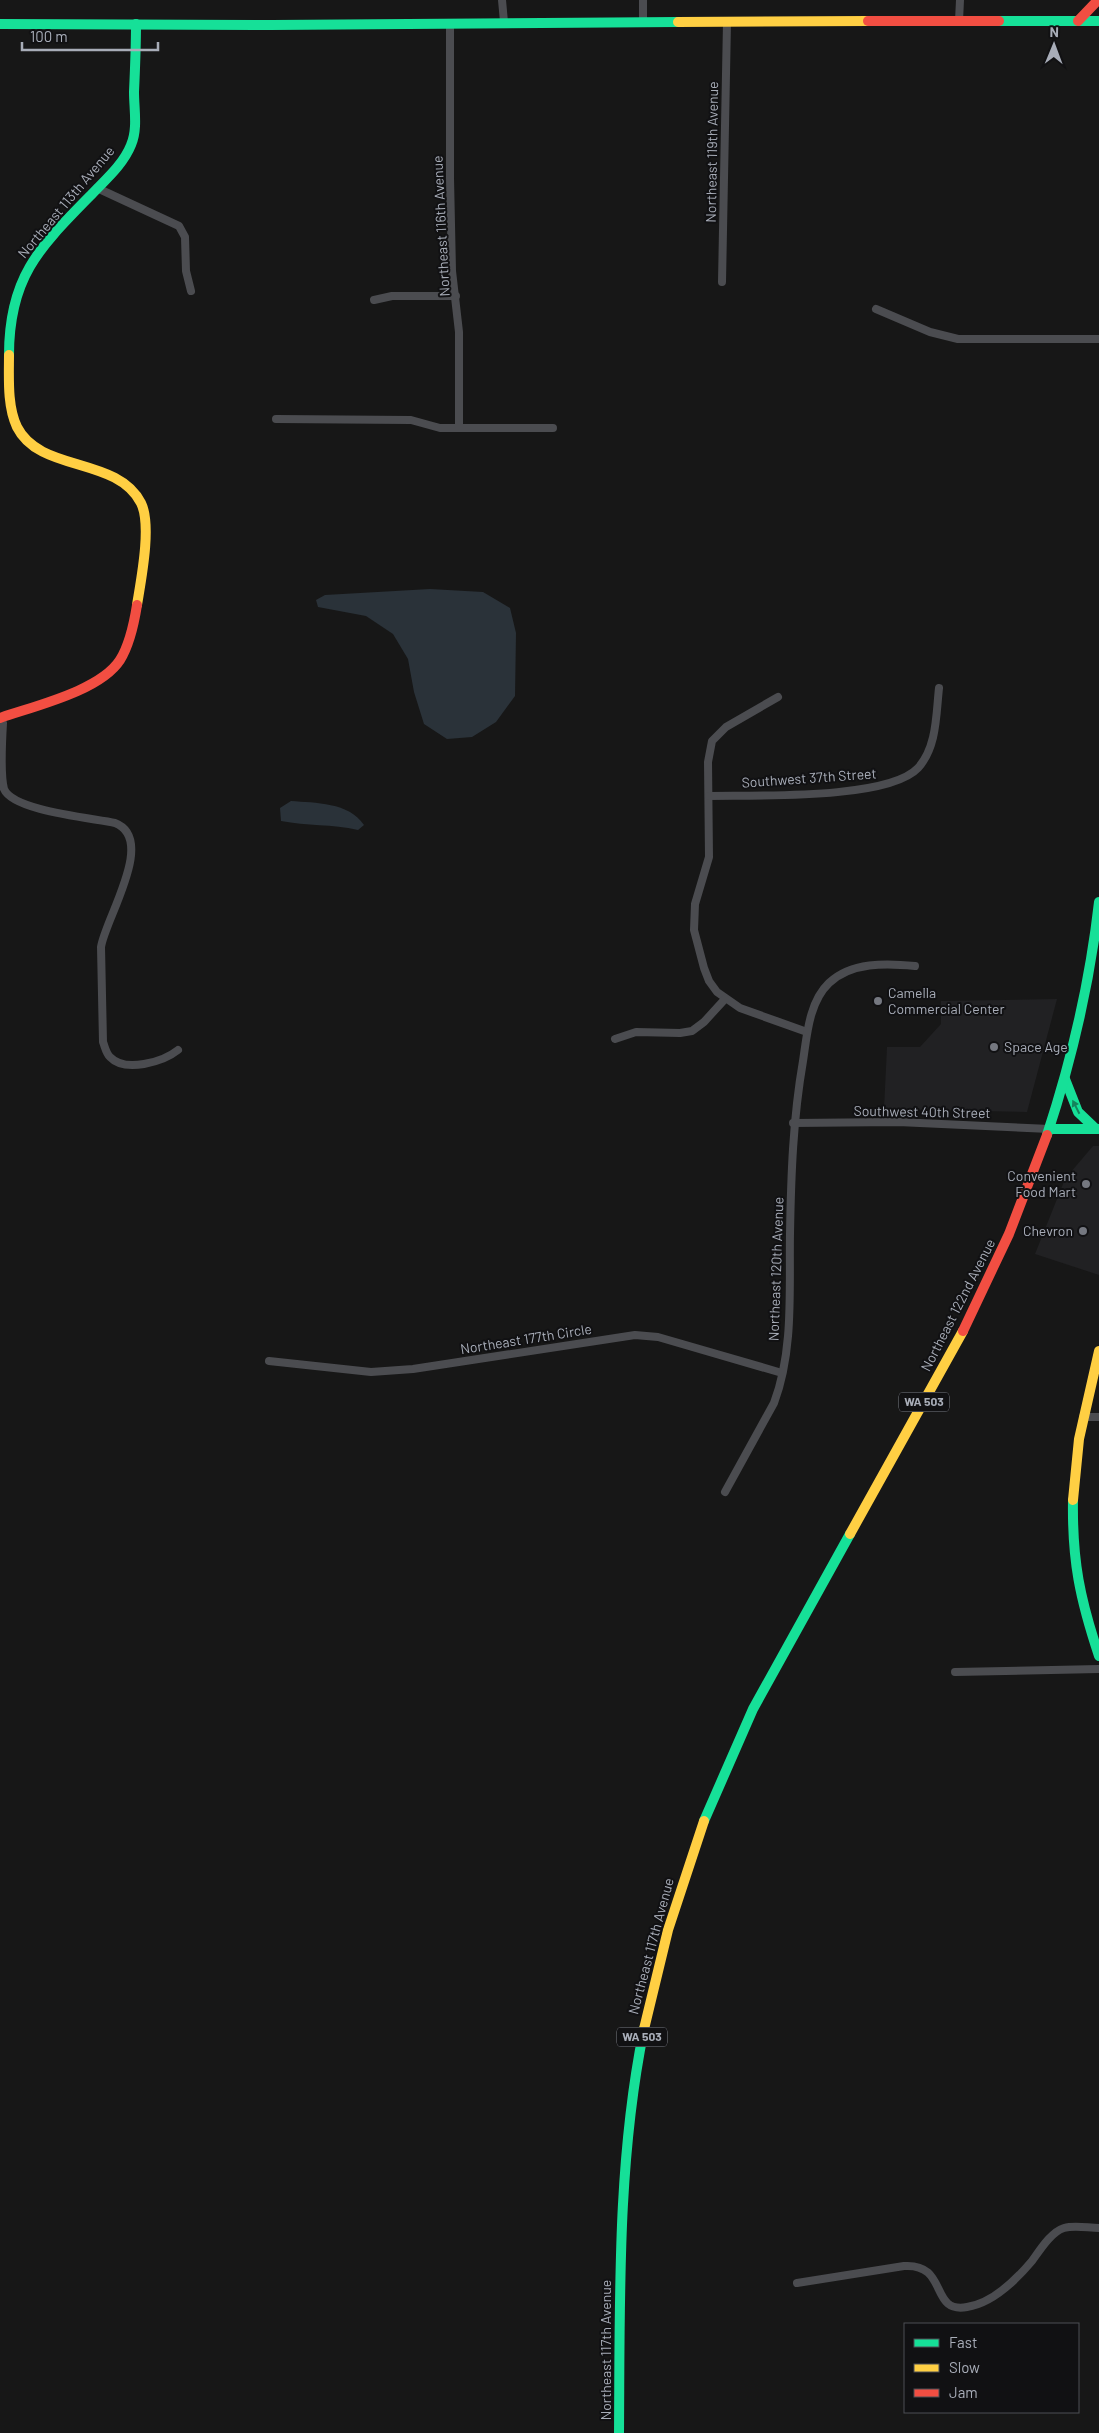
<svg xmlns="http://www.w3.org/2000/svg" width="1099" height="2433" font-family="Barlow,sans-serif">
<style>
.built{fill:#212123}
.water{fill:#2a3239}
.lines{fill:none;stroke-linecap:round;stroke-linejoin:round}
.street{stroke:#4b4c50;stroke-width:8}
.fast{stroke:#16e098;stroke-width:10}
.slow{stroke:#ffcf43;stroke-width:10}
.jam{stroke:#f24e42;stroke-width:10}
.oneway{fill:#14835c}
.poi-dot{fill:#757880;stroke:#111113;stroke-width:2}
.labels{text-anchor:middle;stroke-width:4;stroke-linejoin:round;paint-order:stroke}
.shield{fill:#111113;stroke:#7b7e86;stroke-width:1}
.shield-label{font-size:12px;font-weight:bold;fill:#a8adb8}
.street-label{font-size:14px;fill:#a8adb8;stroke:#111113}
.poi-label{font-size:14px;fill:#a8adb8;stroke:#111113;text-anchor:start}
</style>
<rect width="100%" height="100%" fill="#171717"/>
<g class="built">
<polygon points="1057,999 1027,1112 884,1109 887,1047 920,1047 941,1024 941,1001"/>
<polygon points="1093,1146 1099,1146 1099,1275 1035,1254 1065,1179"/>
</g>
<g class="water">
<polygon points="430,589 483,592 510,608 516,633 515,696 496,722 472,737 447,739 424,724 414,692 408,659 393,634 366,616 318,607 316,600 325,595"/>
<path d="M291,801c24,2 58,1 73,24l-6,5c-26,-6 -51,-4 -77,-9l-1,-13z"/>
</g>
<g class="lines">
<g class="street">
<polyline points="502,0 504,22"/>
<polyline points="959,21 960,0"/>
<polyline points="643,22 643,0"/>
<polyline points="450,23 450,178 452,271 459,332 459,428"/>
<polyline points="97,188 179,226 185,237 186,271 191,291"/>
<polyline points="722,282 727,22"/>
<polyline points="374,300 392,296 456,296"/>
<polyline points="876,309 930,332 958,339 1099,339"/>
<polyline points="276,419 411,420 440,428 553,428"/>
<polyline points="778,697 726,727 712,741 708,762 709,857 695,904 694,930 704,968 709,981 717,992 740,1008 807,1032"/>
<path d="M0,718l3,5c-1,17 -3,51 1,66 9,22 88,29 111,34 42,16 -10,96 -14,124l2,95c2,5 3,11 7,15 15,16 53,5 68,-7"/>
<path d="M709,796c45,-1 179,4 209,-28 19,-21 18,-53 21,-80"/>
<polyline points="615,1039 636,1032 680,1033 692,1031 704,1022 725,999"/>
<polyline points="793,1123 898,1122 1050,1129"/>
<polyline points="269,1361 371,1372 413,1369 635,1335 658,1337 782,1373"/>
<polyline points="1083,1417 1099,1417"/>
<path d="M725,1492l49,-89c20,-53 15,-114 16,-169 1,-59 3,-115 13,-173 4,-26 6,-59 26,-78 22,-21 57,-20 86,-17"/>
<polyline points="955,1672 1099,1669"/>
<path d="M797,2283l107,-17c45,-3 25,48 63,41 26,-4 49,-27 65,-46 8,-11 19,-29 32,-33 11,-3 24,0 35,0"/>
</g>
<g class="fast">
<polyline points="999,21 1099,21"/>
<polyline points="0,24 272,25 678,22"/>
<path d="M9,355c0,-78 30,-107 82,-160 14,-15 32,-30 40,-50 7,-16 3,-36 3,-53 1,-22 2,-45 2,-68"/>
<polyline points="1065,1079 1078,1112 1096,1129"/>
<polyline points="1050,1129 1098,1129"/>
<path d="M1047,1135c25,-76 43,-153 52,-233"/>
<path d="M1073,1500c-1,61 7,99 26,156"/>
<polyline points="704,1821 753,1709 850,1534"/>
<path d="M619,2433c1,-134 -2,-272 25,-404"/>
</g>
<g class="slow">
<polyline points="678,22 868,21"/>
<path d="M9,355c0,22 -2,51 8,72 23,46 100,29 124,76 11,22 0,77 -4,102"/>
<polyline points="1073,1500 1079,1439 1099,1351"/>
<polyline points="850,1534 963,1331"/>
<polyline points="644,2029 668,1930 704,1821"/>
</g>
<g class="jam">
<polyline points="868,21 999,21"/>
<polyline points="1078,21 1098,0"/>
<path d="M0,718c34,-12 100,-27 120,-58 10,-16 14,-36 17,-55"/>
<polyline points="963,1331 1009,1234 1047,1135"/>
</g>
</g>
<defs><path id="oneway-solid" d="M-6-.8H1V-3.2L6.5 0L1 3.2V.8H-6Z" transform="scale(1.25)"/></defs>
<use class="oneway" href="#oneway-solid" transform="translate(1076 1107) rotate(-117)"/>
<g class="poi-dot">
<circle cx="878" cy="1001" r="5"/>
<circle cx="994" cy="1047" r="5"/>
<circle cx="1086" cy="1184" r="5"/>
<circle cx="1083" cy="1231" r="5"/>
</g>
<g class="labels">
<g class="shield">
<rect x="899" y="1392.5" width="50" height="19" rx="4"/>
<rect x="617" y="2027.5" width="50" height="19" rx="4"/>
</g>
<g class="shield-label">
<text x="924" y="1406">WA 503</text>
<text x="642" y="2041">WA 503</text>
</g>
<g class="street-label">
<text transform="translate(712 152) rotate(-89)" y="5">Northeast 119th Avenue</text>
<text transform="translate(66 202) rotate(-50)" y="5">Northeast 113th Avenue</text>
<text transform="translate(441 226) rotate(-93)" y="5">Northeast 116th Avenue</text>
<text transform="translate(809 778) rotate(-4)" y="5">Southwest 37th Street</text>
<text transform="translate(922 1112) rotate(1)" y="5">Southwest 40th Street</text>
<text transform="translate(776 1269) rotate(-88)" y="5">Northeast 120th Avenue</text>
<text transform="translate(958 1305) rotate(-63)" y="5">Northeast 122nd Avenue</text>
<text transform="translate(526 1339) rotate(-9)" y="5">Northeast 177th Circle</text>
<text transform="translate(651 1946) rotate(-75)" y="5">Northeast 117th Avenue</text>
<text transform="translate(606 2350) rotate(-90)" y="5">Northeast 117th Avenue</text>
</g>
<g class="poi-label">
<text x="888" y="998">Camella<tspan x="888" dy="16">Commercial Center</tspan></text>
<text x="1004" y="1052">Space Age</text>
<text x="1076" y="1181" text-anchor="end">Convenient<tspan x="1076" dy="16">Food Mart</tspan></text>
<text x="1073" y="1236" text-anchor="end">Chevron</text>
</g>
</g>
<rect x="904" y="2323" width="175" height="90" fill="#111113" stroke="#4d4f55"/>
<rect x="914" y="2339" width="25" height="8" fill="#16e098" stroke="#4d4f55"/>
<text x="949" y="2348" font-size="15" fill="#a8adb8">Fast</text>
<rect x="914" y="2364" width="25" height="8" fill="#ffcf43" stroke="#4d4f55"/>
<text x="949" y="2373" font-size="15" fill="#a8adb8">Slow</text>
<rect x="914" y="2389" width="25" height="8" fill="#f24e42" stroke="#4d4f55"/>
<text x="949" y="2398" font-size="15" fill="#a8adb8">Jam</text>
<g transform="translate(1054 45) rotate(1)" stroke="#111113" stroke-width="4" paint-order="stroke">
<path d="M0-4L9 19L0 12L-9 19Z" fill="#a8adb8"/>
<text y="-8" font-size="14" font-weight="bold" text-anchor="middle" fill="#a8adb8">N</text>
</g>
<path d="M22 42v8h136v-8" fill="none" stroke="#a8adb8" stroke-width="2.5"/>
<text x="30" y="42" font-size="15" fill="#a8adb8" stroke="#111113" stroke-width="4" paint-order="stroke">100 m</text>
</svg>
